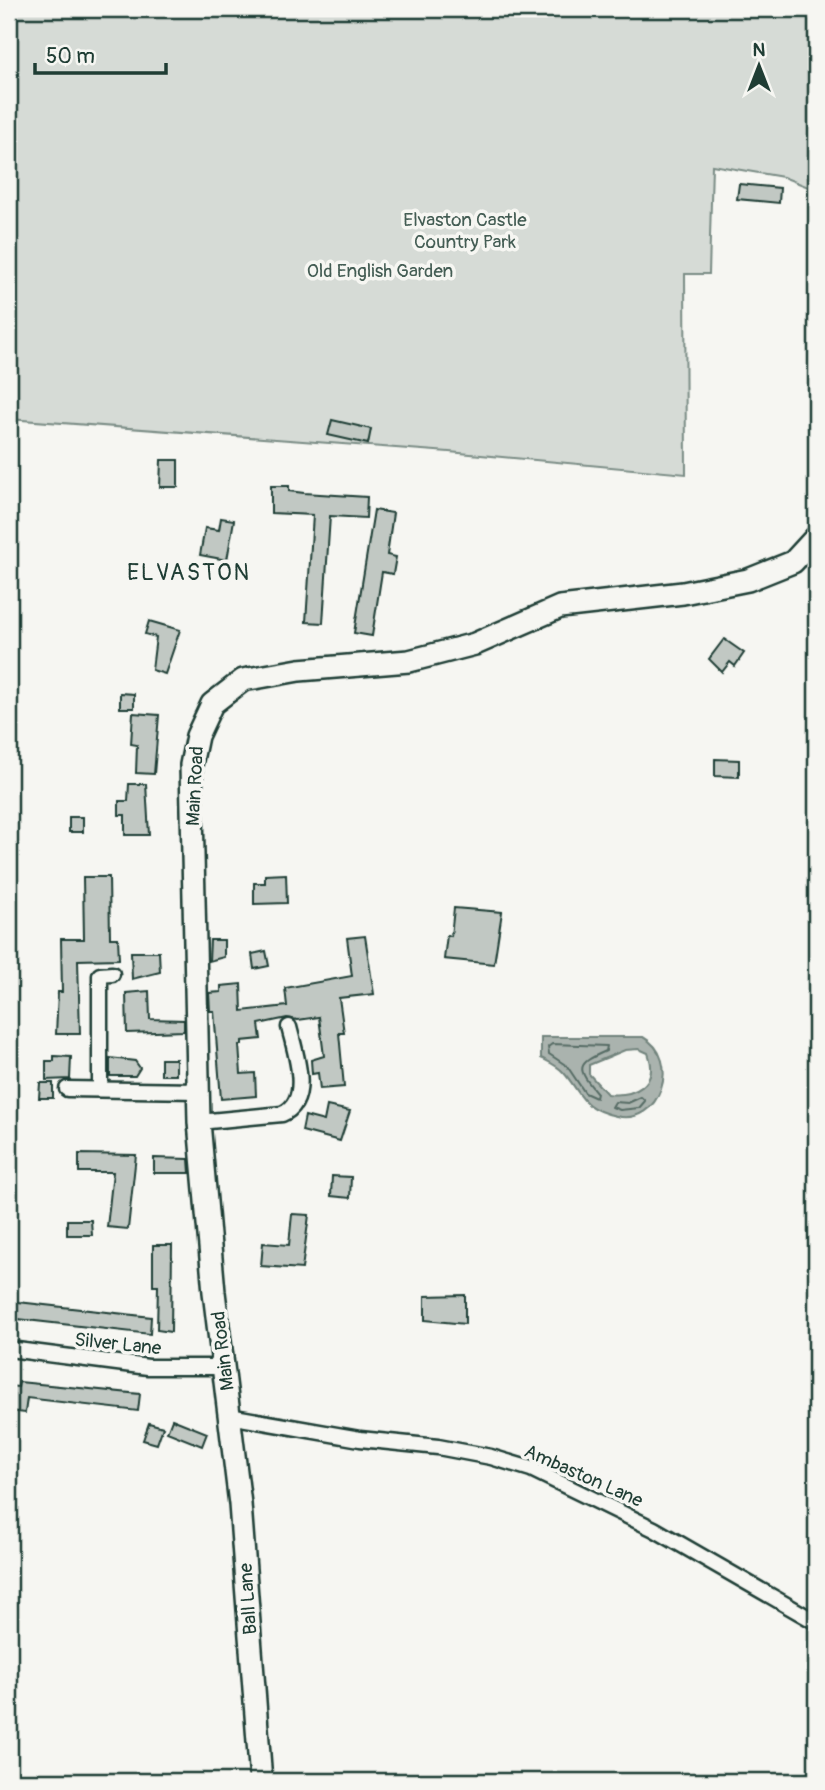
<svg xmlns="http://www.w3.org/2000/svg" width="825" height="1790" font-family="Pangolin,sans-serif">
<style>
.green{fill:#d6dbd6;stroke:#7a8c85;stroke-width:2}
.water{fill:#aab3ae;stroke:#72847d;stroke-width:2;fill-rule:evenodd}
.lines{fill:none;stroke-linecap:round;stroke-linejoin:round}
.shore{stroke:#576c65;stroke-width:2}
.building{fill:#c1c8c3;stroke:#1f3d34;stroke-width:2}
.minor-casing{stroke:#1f3d34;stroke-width:19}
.secondary-casing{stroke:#1f3d34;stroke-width:26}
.minor{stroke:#f6f6f2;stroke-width:14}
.secondary{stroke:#f6f6f2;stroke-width:21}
.labels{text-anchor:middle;stroke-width:7;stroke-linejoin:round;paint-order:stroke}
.park-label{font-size:19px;fill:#445d54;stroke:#f6f6f2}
.street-label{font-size:19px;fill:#1f3d34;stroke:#f6f6f2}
.quarter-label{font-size:23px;letter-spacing:2px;fill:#1f3d34;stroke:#f6f6f2}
</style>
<rect width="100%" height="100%" fill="#f6f6f2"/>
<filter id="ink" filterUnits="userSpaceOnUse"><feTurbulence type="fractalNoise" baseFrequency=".0143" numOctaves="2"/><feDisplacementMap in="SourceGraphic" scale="14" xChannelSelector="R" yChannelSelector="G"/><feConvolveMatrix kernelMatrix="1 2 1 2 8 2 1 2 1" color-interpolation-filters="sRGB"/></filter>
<g filter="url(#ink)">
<polygon class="green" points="9,9 816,9 816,190 783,177 712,165 709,274 685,274 686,474 449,452 9,419"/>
<path class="water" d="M541,1037h102c40,22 17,90 -27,79 -36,-8 -33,-21 -52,-43 -6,-7 -15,-11 -23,-15zM639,1049l9,4c12,32 -14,44 -41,41l-18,-20v-9l36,-15z"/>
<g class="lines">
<g class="shore">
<path d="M552,1044l55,2 -1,5c-30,13 -30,17 -9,42l-1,5 -11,-5 -18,-27 -18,-12 -1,-7z"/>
<polygon points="641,1097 645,1101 639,1108 620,1110 612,1107 615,1102 628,1103"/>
</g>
</g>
<g class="building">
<polygon points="739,184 780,188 779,203 737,199"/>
<polygon points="332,420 371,429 368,444 328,435"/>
<polygon points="161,460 178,460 178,487 160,487"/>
<polygon points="271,486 289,486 289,491 304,493 367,497 366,518 330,516 323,623 306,622 313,515 271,513"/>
<polygon points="374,510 393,513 387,555 396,557 393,574 382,572 372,636 354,633"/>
<polygon points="221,518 234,520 227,560 200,555 205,528 219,530"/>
<polygon points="149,621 180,630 165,674 152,670 156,637 145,634"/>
<polygon points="724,639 744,653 735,666 730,662 722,672 709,659"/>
<polygon points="120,693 134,694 134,708 120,708"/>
<polygon points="133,713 159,715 154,774 136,773 137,745 131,744"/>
<polygon points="715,759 739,760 739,777 715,776"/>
<polygon points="129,784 146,784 149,835 125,835 125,815 119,815 119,801 128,801"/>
<rect x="69" y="817" width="14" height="15"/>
<polygon points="286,874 287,903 254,904 254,883 265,883 265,875"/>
<polygon points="83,877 109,877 110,938 118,938 119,959 78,960 80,1034 56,1034 58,992 62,992 61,939 84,939"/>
<polygon points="454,908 502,912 494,964 444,959 447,935 451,936"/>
<polygon points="365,936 374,994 339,998 344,1033 339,1033 344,1087 320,1089 318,1073 312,1074 311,1060 324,1056 319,1017 298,1020 287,1018 259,1024 261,1039 242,1041 242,1045 239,1045 241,1074 255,1073 256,1096 221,1099 214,1011 210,1011 209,993 221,992 221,986 241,984 242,1011 287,1006 285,988 352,976 347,938"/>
<polygon points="210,940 224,940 224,957 209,961"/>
<polygon points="266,951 269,966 254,969 252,954"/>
<polygon points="131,952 159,952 160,972 132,979"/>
<polygon points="149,991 150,1019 184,1020 184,1031 127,1033 126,993"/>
<polygon points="54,1056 71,1057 70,1079 46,1080 46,1061 54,1061"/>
<polygon points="110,1058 135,1061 140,1068 135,1076 110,1076"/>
<rect x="161" y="1059" width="15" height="16"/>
<polygon points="40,1083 53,1083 53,1098 39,1098"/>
<polygon points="327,1106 350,1111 340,1141 302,1131 305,1116 324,1121"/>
<polygon points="79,1154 136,1155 128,1229 107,1227 113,1172 79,1172"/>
<polygon points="154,1158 189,1159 190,1173 154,1173"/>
<polygon points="332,1176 351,1177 350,1198 331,1196"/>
<polygon points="292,1214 309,1215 302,1269 261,1266 263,1243 289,1245"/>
<polygon points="67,1220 91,1220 92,1235 67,1235"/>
<polygon points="153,1245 172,1245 171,1332 157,1330 158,1286 153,1286"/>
<polygon points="465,1295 465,1324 425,1320 425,1296"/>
<polygon points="9,1301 151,1317 150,1334 9,1318"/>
<polygon points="19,1382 140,1394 138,1411 27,1398 25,1413 9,1411 9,1386 18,1387"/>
<polygon points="172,1419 207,1433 202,1446 167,1432"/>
<polygon points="149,1423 163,1427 157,1444 143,1440"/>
</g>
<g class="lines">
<defs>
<g id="minor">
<polyline points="67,1089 198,1091"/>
<polyline points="100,1089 100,975 112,974"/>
<path d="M199,1122l83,-8c31,-13 13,-62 7,-87"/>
<polyline points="9,1349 148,1367 224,1367"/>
<polyline points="229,1416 360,1439 438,1447 491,1457 531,1469 654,1529 816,1622"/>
</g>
<polyline id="secondary" points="261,1781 240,1504 214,1292 199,1122 191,765 197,736 212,704 243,680 299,670 409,661 475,644 560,607 683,593 748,580 793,562 816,537"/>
</defs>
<use href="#minor" class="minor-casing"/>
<use href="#secondary" class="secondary-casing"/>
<use href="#minor" class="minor"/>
<use href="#secondary" class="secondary"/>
</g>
</g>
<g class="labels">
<g class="park-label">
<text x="465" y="226">Elvaston Castle<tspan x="465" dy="22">Country Park</tspan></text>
<text x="380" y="277">Old English Garden</text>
</g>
<g class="street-label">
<text transform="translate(194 786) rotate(-87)" y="7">Main Road</text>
<text transform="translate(118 1343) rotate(6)" y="7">Silver Lane</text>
<text transform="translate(222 1351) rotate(-97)" y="7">Main Road</text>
<text transform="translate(584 1475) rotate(24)" y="7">Ambaston Lane</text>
<text transform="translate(247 1599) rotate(-94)" y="7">Ball Lane</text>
</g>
<g class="quarter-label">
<text x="189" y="580">ELVASTON</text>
</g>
</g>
<rect width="825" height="1790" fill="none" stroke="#f6f6f2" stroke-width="35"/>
<rect x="18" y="18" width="790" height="1755" fill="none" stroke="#1f3d34" stroke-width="2.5" filter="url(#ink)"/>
<g transform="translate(759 66)" stroke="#f6f6f2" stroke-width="5" paint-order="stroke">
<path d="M0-5L12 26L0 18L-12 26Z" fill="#1f3d34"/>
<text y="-10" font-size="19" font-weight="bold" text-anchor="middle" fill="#1f3d34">N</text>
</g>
<path d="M35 63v10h131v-10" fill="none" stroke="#1f3d34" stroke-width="3.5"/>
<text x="46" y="63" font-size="21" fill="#1f3d34" stroke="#f6f6f2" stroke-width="5" paint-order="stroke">50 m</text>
</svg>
